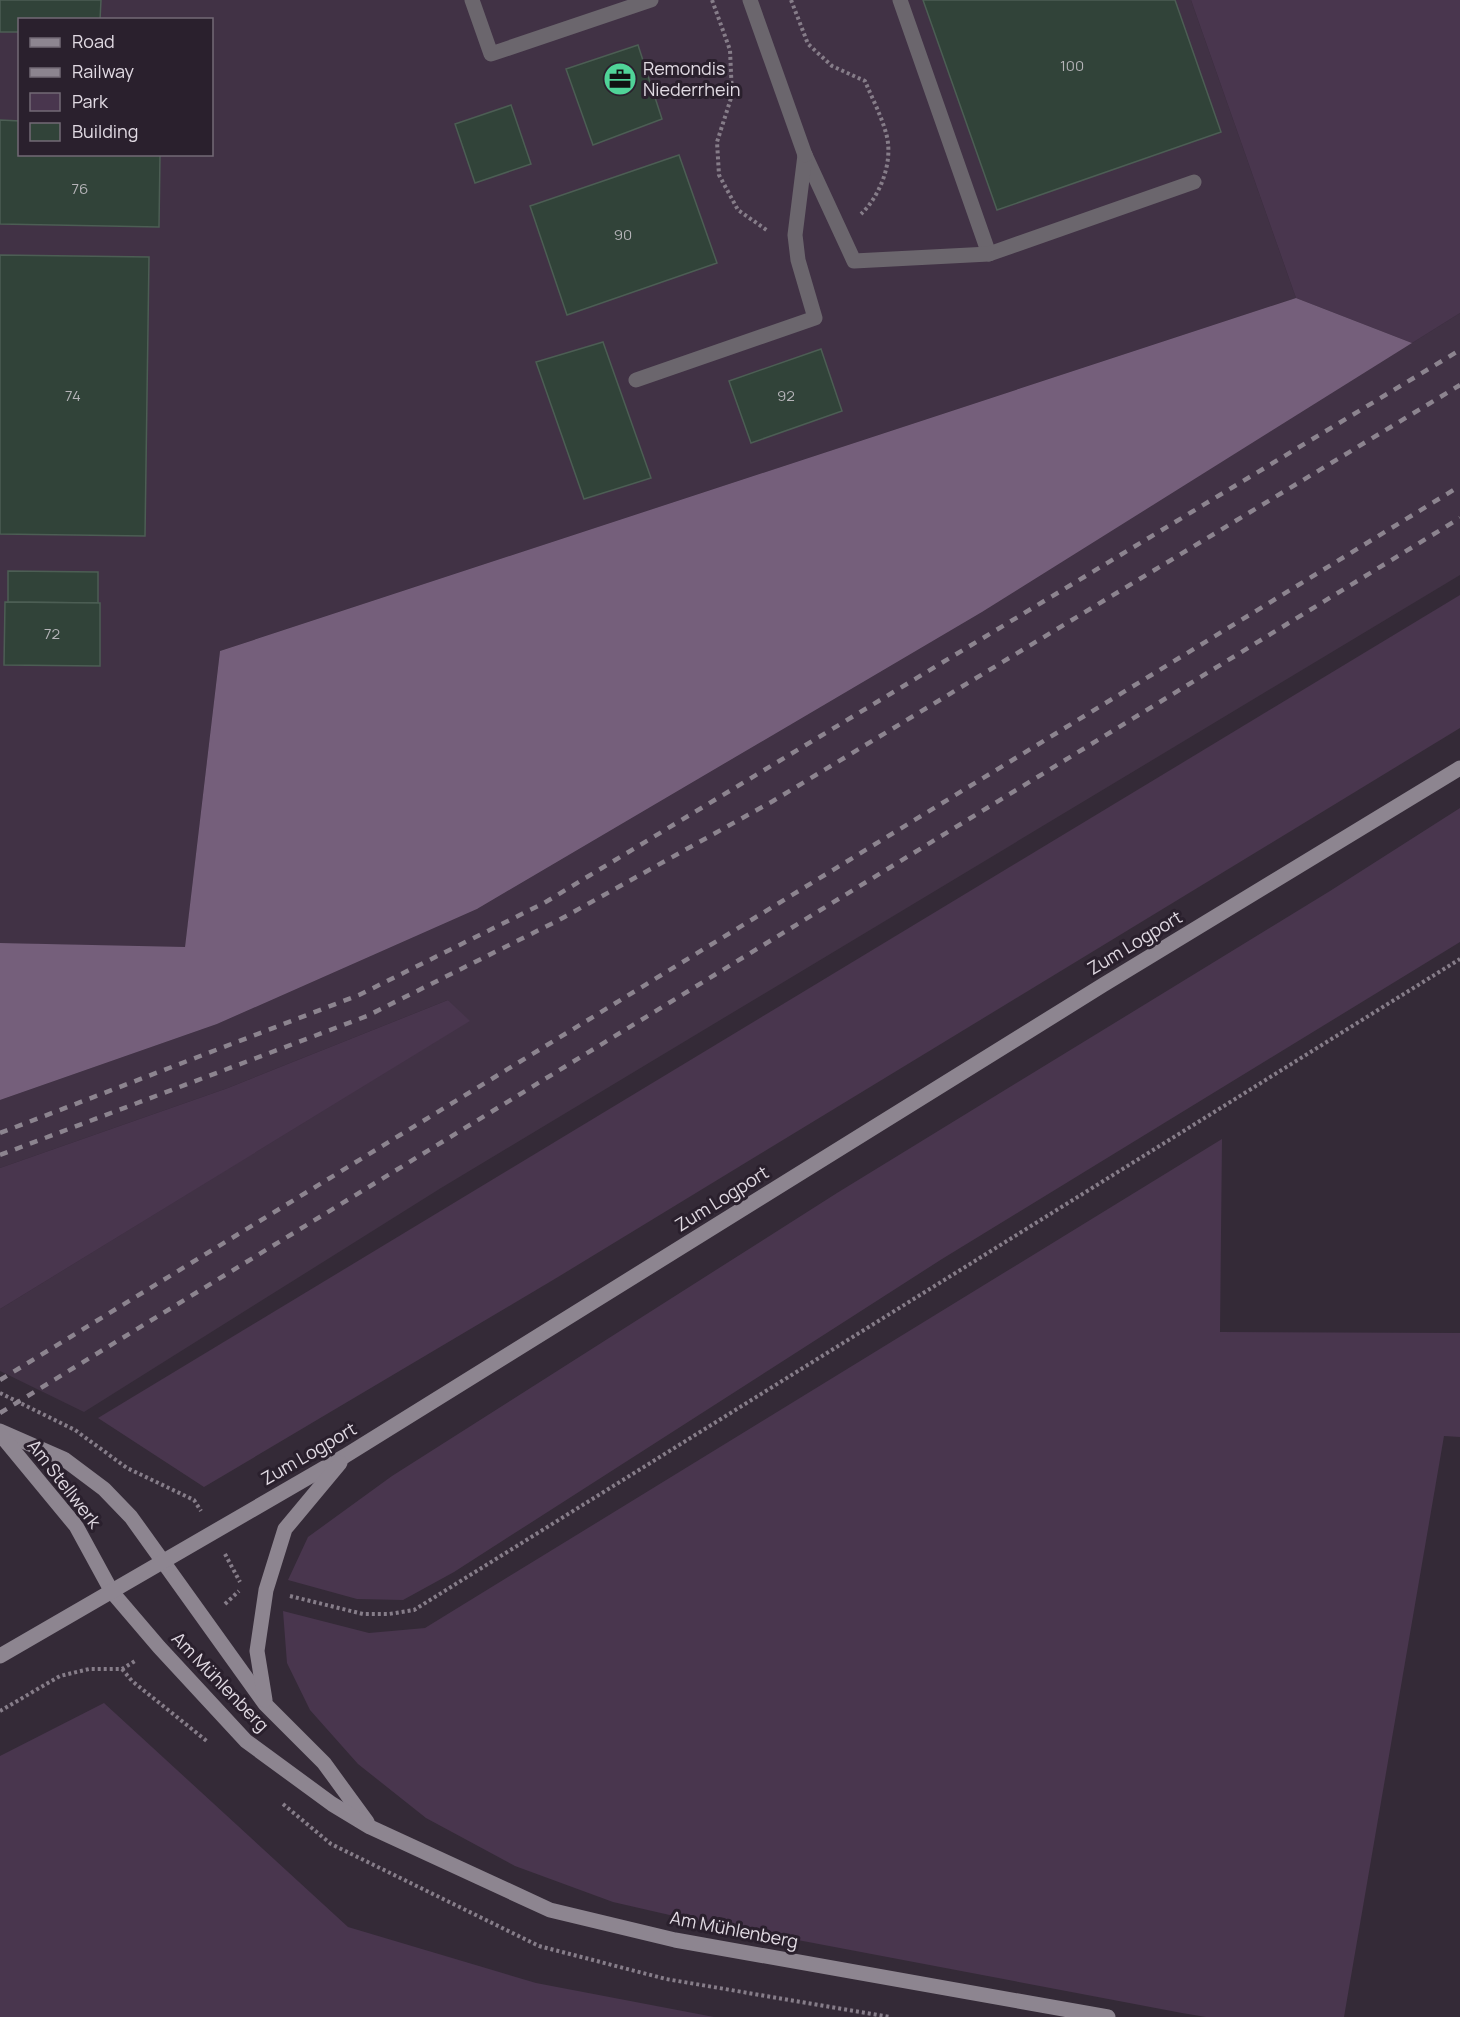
<svg xmlns="http://www.w3.org/2000/svg" width="1460" height="2017" font-family="Manrope,sans-serif">
<style>
.built{fill:#413245;fill-rule:evenodd}
.green{fill:#49364e}
.forest{fill:#755f7b}
.building{fill:#314339;stroke:#4c5e54;stroke-width:1.5}
.lines{fill:none;stroke-linecap:round;stroke-linejoin:round}
.path{stroke:#867d89;stroke-width:4;stroke-dasharray:3 3;stroke-linecap:butt}
.lane{stroke:#6b666d;stroke-width:15}
.street{stroke:#6b666d;stroke-width:15}
.secondary{stroke:#8d8590;stroke-width:15}
.rail{stroke:#8c848f;stroke-width:4.5;stroke-dasharray:8 8;stroke-linecap:butt}
.labels{text-anchor:middle;stroke-width:6;stroke-linejoin:round;paint-order:stroke}
.number-label{font-size:15px;fill:#b5b4b8}
.poi-label{font-size:18px;fill:#e1dae3;stroke:#2a202d;text-anchor:start}
.street-label{font-size:18px;fill:#e1dae3;stroke:#2a202d}
</style>
<rect width="100%" height="100%" fill="#342a37"/>
<g class="built">
<path d="M0,0h1191l105,298 -1076,353 -35,297 -185,-5zM20,20h192v134h-192z"/>
<polygon points="1460,313 1460,575 441,1188 84,1412 0,1371 0,1309 469,1021 448,1000 228,1088 0,1168 0,1100 217,1024 477,909 982,612"/>
</g>
<g class="green">
<polygon points="1191,0 1460,0 1460,313 1412,343 1296,298"/>
<polygon points="1460,595 1460,728 558,1277 204,1487 98,1418"/>
<polygon points="1460,808 1460,942 942,1259 454,1572 403,1600 357,1599 288,1580 308,1537 392,1476 837,1193 1330,891"/>
<polygon points="448,1000 470,1021 0,1309 0,1168 228,1088"/>
<polygon points="1222,1139 1220,1332 1460,1333 1460,1437 1444,1436 1344,2017 1206,2017 1182,2013 687,1919 613,1902 515,1866 426,1818 358,1764 310,1710 287,1663 283,1611 369,1633 425,1628"/>
<polygon points="104,1703 348,1927 536,1983 714,2017 0,2017 0,1756"/>
</g>
<polygon class="forest" points="1296,298 1412,343 982,612 477,909 217,1024 0,1100 0,943 185,947 220,651"/>
<g class="building">
<polygon points="0,0 101,0 100,20 20,20 20,32 0,32"/>
<polygon points="923,0 1175,0 1221,132 997,210"/>
<polygon points="638,45 662,119 593,145 566,69"/>
<polygon points="511,105 531,164 475,183 455,124"/>
<polygon points="0,120 20,121 20,154 160,154 159,227 0,224"/>
<polygon points="679,155 717,263 567,315 530,206"/>
<polygon points="0,255 149,257 145,536 0,534"/>
<polygon points="603,342 651,478 584,499 536,362"/>
<polygon points="821,349 842,411 751,443 729,381"/>
<polygon points="8,571 98,572 98,603 8,602"/>
<polygon points="5,602 100,603 100,666 4,665"/>
</g>
<g class="lines">
<g class="path">
<polyline points="712,0 730,50 732,95 717,142 719,175 738,210 768,231"/>
<path d="M791,0l17,44 24,22 33,15c7,17 16,34 21,52 8,27 -5,62 -25,81"/>
<polyline points="0,1393 75,1430 127,1468 194,1500 201,1511"/>
<polyline points="225,1554 240,1582"/>
<polyline points="290,1596 363,1614 389,1614 414,1610 1460,959"/>
<polyline points="225,1604 239,1591"/>
<polyline points="122,1669 132,1681 208,1742"/>
<polyline points="0,1711 60,1676 89,1669 122,1669 135,1661"/>
<polyline points="283,1804 331,1844 539,1946 666,1979 890,2017"/>
</g>
<g class="lane">
<polyline points="472,0 491,54 651,0"/>
<polyline points="900,0 989,254"/>
<polyline points="805,155 854,261 989,254 1194,182"/>
<polyline points="636,380 815,318 798,260 795,235 805,155"/>
</g>
<polyline class="street" points="750,0 805,155"/>
<g class="secondary">
<polyline points="0,1431 64,1459 104,1489 131,1517 265,1704 324,1763 367,1822"/>
<polyline points="0,1434 76,1526 112,1592 159,1647 246,1741 332,1804 370,1827 550,1910 675,1940 1108,2017"/>
<polyline points="0,1656 345,1456 1103,985 1460,768"/>
<polyline points="265,1700 257,1651 266,1590 285,1529 340,1463"/>
</g>
<g class="rail">
<polyline points="0,1133 359,995 544,903 1460,350"/>
<polyline points="0,1155 367,1016 559,920 773,801 1460,385"/>
<polyline points="0,1380 1460,486"/>
<polyline points="0,1413 1460,518"/>
</g>
</g>
<defs>
<symbol id="office-disc" viewBox="-11 -11 22 22"><circle r="9.5" fill="#50d398" stroke="#2a202d"/><path d="M-6-3h4V-5.5h4V-3h4V5H-6ZM-1-4.5V-3h2v-1.5ZM-6 0V1H6V0Z" fill="#111"/></symbol>
</defs>
<g fill-rule="evenodd">
<use href="#office-disc" x="601" y="60" width="38" height="38"/>
</g>
<g class="labels">
<g class="number-label">
<text x="1072" y="71">100</text>
<text x="80" y="194">76</text>
<text x="623" y="240">90</text>
<text x="73" y="401">74</text>
<text x="786" y="401">92</text>
<text x="52" y="639">72</text>
</g>
<g class="poi-label">
<text x="643" y="75">Remondis<tspan x="643" dy="21">Niederrhein</tspan></text>
</g>
<g class="street-label">
<text transform="translate(1135 943) rotate(-31)" y="6">Zum Logport</text>
<text transform="translate(722 1199) rotate(-32)" y="6">Zum Logport</text>
<text transform="translate(309 1454) rotate(-30)" y="6">Zum Logport</text>
<text transform="translate(64 1484) rotate(52)" y="6">Am Stellwerk</text>
<text transform="translate(220 1682) rotate(46)" y="6">Am Mühlenberg</text>
<text transform="translate(734 1930) rotate(11)" y="6">Am Mühlenberg</text>
</g>
</g>
<rect x="18" y="18" width="195" height="138" fill="#2a202d" stroke="#736a76" stroke-width="1.5"/>
<rect x="30" y="38" width="30" height="9" fill="#8d8590" stroke="#736a76" stroke-width="1.5"/>
<text x="72" y="48" font-size="18" fill="#e1dae3">Road</text>
<rect x="30" y="68" width="30" height="9" fill="#8c848f" stroke="#736a76" stroke-width="1.5"/>
<text x="72" y="78" font-size="18" fill="#e1dae3">Railway</text>
<rect x="30" y="93" width="30" height="18" fill="#49364e" stroke="#736a76" stroke-width="1.5"/>
<text x="72" y="108" font-size="18" fill="#e1dae3">Park</text>
<rect x="30" y="123" width="30" height="18" fill="#314339" stroke="#736a76" stroke-width="1.5"/>
<text x="72" y="138" font-size="18" fill="#e1dae3">Building</text>
</svg>
